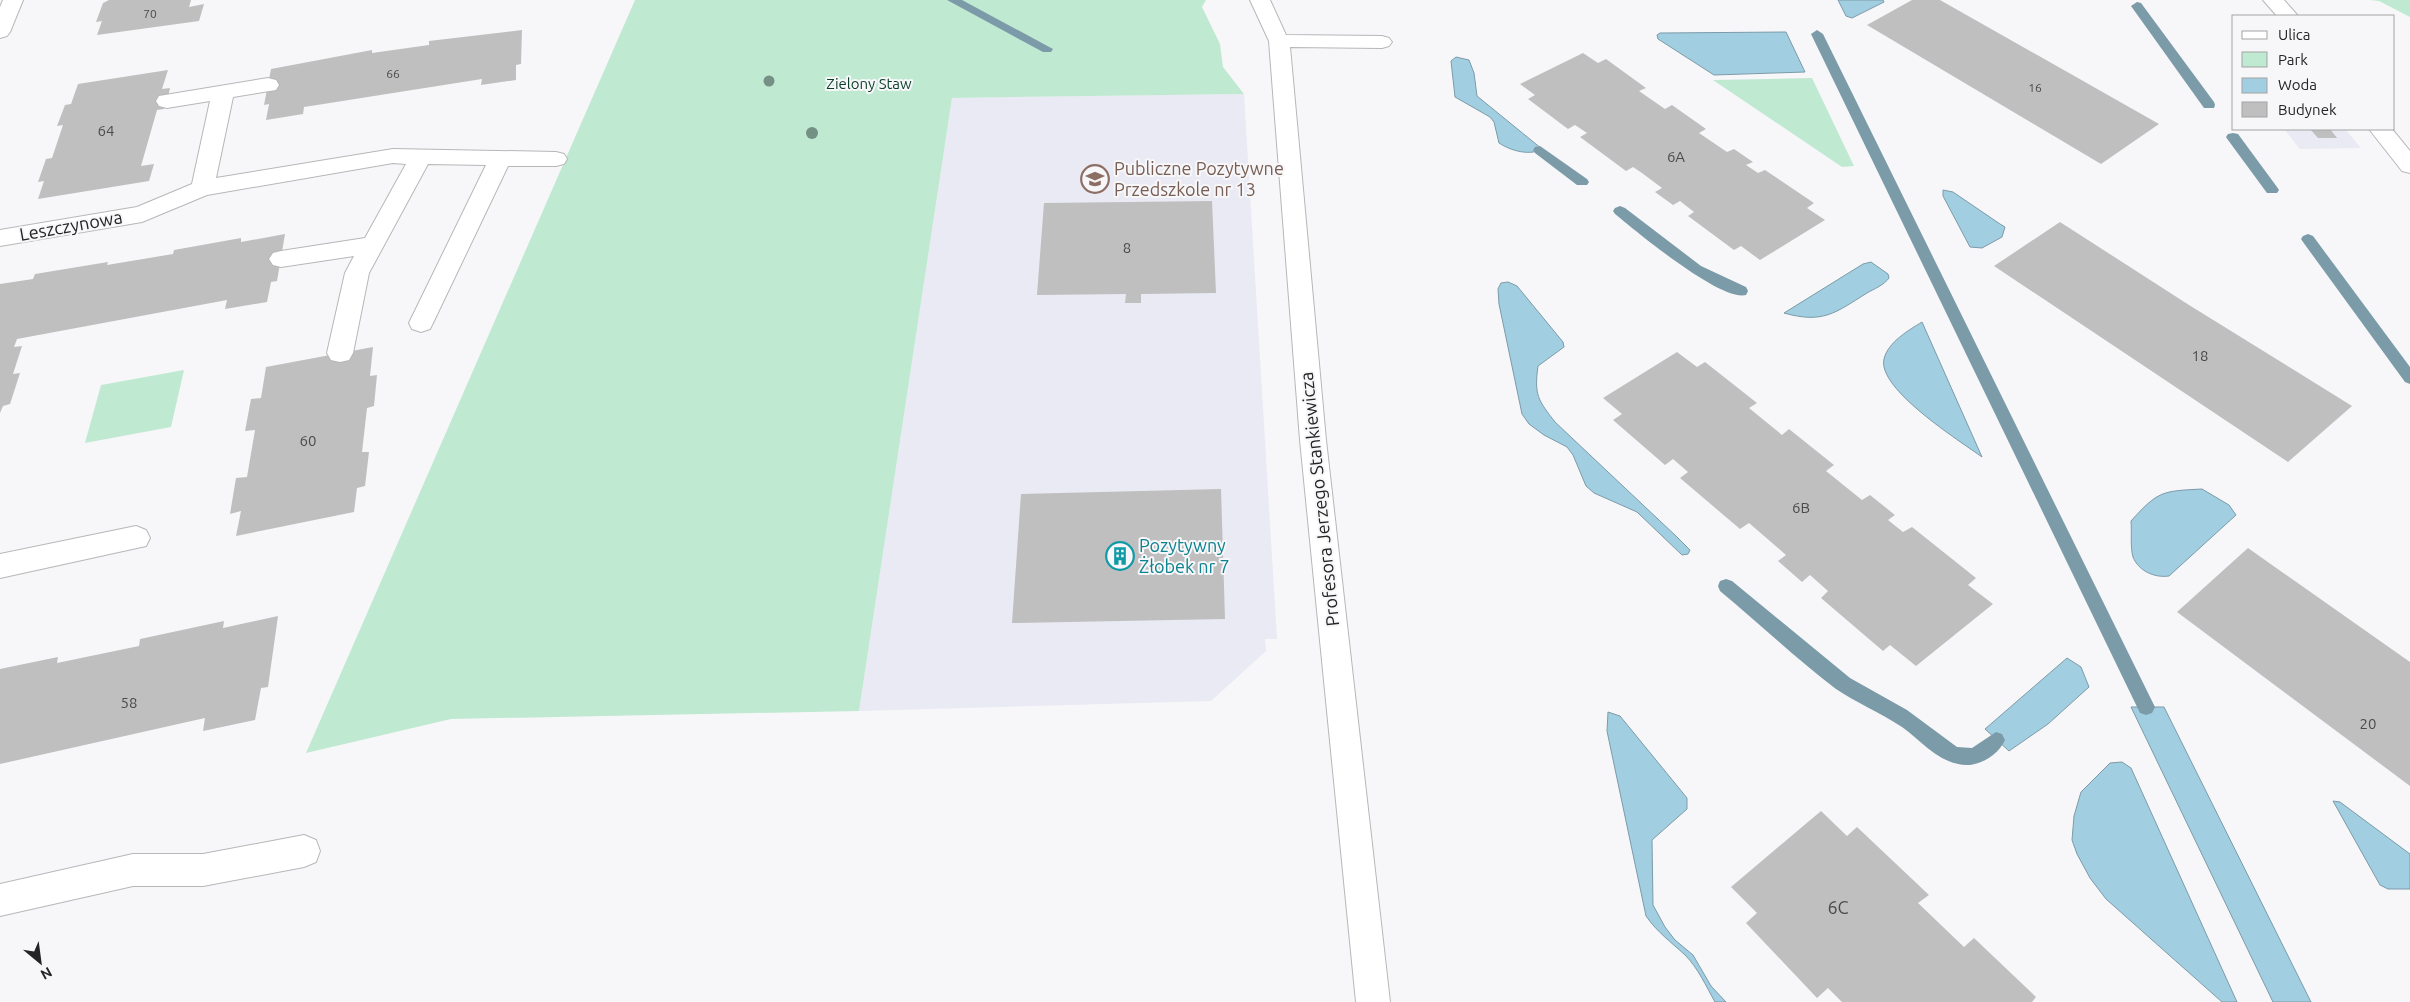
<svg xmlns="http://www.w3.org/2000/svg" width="2410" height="1002" font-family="Ubuntu,sans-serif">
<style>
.built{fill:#e9eaf3}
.green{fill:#c0e9d2}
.water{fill:#a2cee1;stroke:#7c9ba9}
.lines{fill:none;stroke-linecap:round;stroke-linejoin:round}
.stream{fill:#7c9ba9;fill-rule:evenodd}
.building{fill:#bfbfc0}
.lane-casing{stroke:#b7b7b9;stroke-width:2}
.street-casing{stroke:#b7b7b9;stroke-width:2}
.lane{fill:#fff;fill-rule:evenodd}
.street{fill:#fff;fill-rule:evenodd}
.tree{fill:#759186}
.labels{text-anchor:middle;stroke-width:4;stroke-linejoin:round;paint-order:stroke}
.far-number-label{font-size:12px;fill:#4b4b4c}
.far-park-label{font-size:15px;fill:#0a3e28;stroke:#f7f7f9}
.number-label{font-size:15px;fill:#4b4b4c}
.education-label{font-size:18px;fill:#785e54;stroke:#f7f7f9;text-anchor:start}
.street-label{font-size:18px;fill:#242425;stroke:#f7f7f9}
.culture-label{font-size:18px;fill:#0d838f;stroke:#f7f7f9;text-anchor:start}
.near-number-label{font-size:18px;fill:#4b4b4c}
</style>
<rect width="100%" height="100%" fill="#f7f7f9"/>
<g class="built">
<polygon points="1244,94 1277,639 1265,639 1266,651 1211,701 859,711 952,98"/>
<polygon points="2284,129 2345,129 2361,148 2300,149"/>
</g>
<g class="green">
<polygon points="635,0 1206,0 1202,7 1220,44 1223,67 1244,94 952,98 859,711 451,719 306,753"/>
<polygon points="2370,0 2410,0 2410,17 2379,1"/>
<polygon points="1812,78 1854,166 1842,167 1713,80"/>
<polygon points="184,370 171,427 85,443 101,385"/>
</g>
<g class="water">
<polygon points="1838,0 1883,0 1884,2 1852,18 1846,16"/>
<polygon points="1786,32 1805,72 1714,75 1658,39 1657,35 1660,33"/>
<path d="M1456,57l13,3 5,13 3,23 65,53c-12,7 -31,2 -43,-6l-5,-21 -4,-5 -35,-20 -4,-36z"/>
<polygon points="1943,190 1953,192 2000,224 2005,227 2002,237 1982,248 1970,247 1943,196"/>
<path d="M1871,262l17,12 1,4c-5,7 -15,11 -22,15 -32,20 -44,31 -83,20l79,-49z"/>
<path d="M1508,282l9,4 46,56 1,5 -26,19c-4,29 0,34 17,56l122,115 13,13 -2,4 -6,1 -45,-43 -43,-19 -8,-7 -13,-31 -6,-8 -23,-12 -15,-11 -7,-10 -23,-110 -1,-15 3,-6z"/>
<path d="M1922,322l60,135c-22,-16 -105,-68 -98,-98 4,-17 25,-29 38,-37z"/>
<path d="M2202,489l27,16 7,10 -67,61c-13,2 -30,-4 -36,-19 -3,-10 -1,-25 -2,-36 27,-30 31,-30 71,-32z"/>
<polygon points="2067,658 2081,667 2089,687 2048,724 2009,751 1985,729"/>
<polygon points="2131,707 2164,707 2311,1002 2273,1002"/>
<path d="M1608,712l12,4 67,82v11l-35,31 1,65 12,22 10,13 18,15 18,31 15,16h-11c-9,-16 -17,-34 -30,-47 -14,-13 -28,-23 -39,-39l-39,-185z"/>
<polygon points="2122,762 2131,768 2237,1002 2222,1002 2106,899 2090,878 2077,854 2072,840 2074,816 2081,792 2110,763"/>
<polygon points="2333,801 2340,802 2410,854 2410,889 2388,889 2380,885"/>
</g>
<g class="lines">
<g class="stream">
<polygon points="947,0 962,0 1053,49 1051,52 1043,52"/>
<polygon points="2137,2 2141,3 2214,102 2215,105 2214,108 2204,108 2131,6"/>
<polygon points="1817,30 1823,34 2152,701 2155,707 2152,713 2146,715 2140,713 1811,34"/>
<polygon points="2233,133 2238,134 2277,187 2279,190 2277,193 2267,193 2228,140 2226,137 2228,134"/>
<polygon points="1540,146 1587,179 1589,182 1587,185 1577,185 1535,153 1533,150 1535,147"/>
<path d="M1620,206l5,2 76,58 45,21 2,4 -2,4c-25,7 -109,-63 -131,-81l-2,-3 2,-3z"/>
<polygon points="2308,234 2313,236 2410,367 2410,384 2405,382 2303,242 2301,239 2303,236"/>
<path d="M1726,579l6,2 118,97 57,32 50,37 15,1 24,-16 6,2 3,6c-7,16 -29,29 -47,24 -23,-5 -38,-24 -56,-37 -21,-14 -47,-25 -66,-38 -40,-30 -77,-66 -116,-98l-2,-5 2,-5z"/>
</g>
</g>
<g class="building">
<polygon points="109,0 191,0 189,7 204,4 199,21 97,35 102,21 96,22 103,3"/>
<polygon points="1912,0 1940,0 2159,124 2101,164 1867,25"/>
<polygon points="522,30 521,64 516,65 516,80 481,85 482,79 317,105 304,107 303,114 266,120 269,104 264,105 271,69 372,50 372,53 429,45 429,41"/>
<polygon points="1583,53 1598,63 1606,59 1646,88 1639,91 1665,109 1672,105 1706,129 1699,133 1727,152 1734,149 1753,162 1746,165 1758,173 1765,170 1814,203 1807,208 1825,220 1760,260 1741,246 1734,250 1688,216 1694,212 1680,201 1673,205 1655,192 1662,188 1642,173 1633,167 1626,171 1580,137 1587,133 1575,125 1568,129 1528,99 1535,95 1520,84"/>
<polygon points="168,70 162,89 170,88 167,101 164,109 157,110 141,166 154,164 149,181 38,199 44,181 38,182 46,159 52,158 63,125 57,126 65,105 71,104 78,84"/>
<polygon points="2310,129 2330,129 2337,138 2318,138"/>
<polygon points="1212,201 1216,293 1141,294 1141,303 1125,303 1126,294 1037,295 1044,203"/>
<polygon points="2060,222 2189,305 2352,406 2288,462 1994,266"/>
<polygon points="285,234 277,281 271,282 267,302 225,309 227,300 17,339 14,347 22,346 13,374 20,373 10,404 3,406 0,413 0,284 33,279 35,274 108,262 107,265 173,254 174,250 241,238 241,242"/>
<polygon points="373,347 370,376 377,375 374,406 367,408 362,452 369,452 365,486 357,488 354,512 236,536 241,511 230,514 236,478 247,477 255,430 245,431 251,399 261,398 266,367"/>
<polygon points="1677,352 1697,367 1705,362 1757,403 1749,408 1782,435 1789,429 1834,465 1826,471 1862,500 1870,495 1895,515 1888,520 1903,532 1912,527 1976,578 1968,585 1993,604 1916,666 1890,645 1883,651 1821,598 1828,591 1810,575 1802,582 1778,561 1786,555 1749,523 1740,529 1680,478 1688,472 1673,459 1665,465 1613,420 1622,414 1603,398"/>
<polygon points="1221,489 1225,619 1012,623 1021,494"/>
<polygon points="2248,548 2410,662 2410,786 2177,612"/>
<polygon points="278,616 268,687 261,688 255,720 203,731 205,718 0,764 0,669 58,657 57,663 139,646 140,639 224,621 223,628"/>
<polygon points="1821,811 1847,836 1857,827 1929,895 1918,903 1964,947 1974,938 2036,997 2032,1002 1842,1002 1828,988 1817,998 1746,923 1757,913 1731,887"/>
</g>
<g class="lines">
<defs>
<g id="lane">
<polygon points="3,0 23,0 10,32 7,36 0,38 0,7"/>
<polygon points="268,78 276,80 279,85 276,90 233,97 216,178 393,149 556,152 564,154 567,159 564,164 556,166 508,166 433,323 430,329 421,332 412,329 409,323 486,165 428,164 369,273 353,353 349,360 340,362 331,360 327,353 345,273 354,256 281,267 273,265 269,259 273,253 281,251 365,238 406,164 393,163 207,195 142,222 0,246 0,230 137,207 192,184 210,101 167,108 159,106 156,101 159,96"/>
<polygon points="2369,129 2392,129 2410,151 2410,173 2402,171"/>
<polygon points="136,526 146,530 150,538 146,546 0,578 0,554"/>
<polygon points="304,835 316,840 320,851 316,862 304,867 203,886 133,886 0,916 0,884 133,854 203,854"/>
</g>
<g id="street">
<polygon points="1250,0 1270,0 1286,35 1382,36 1389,38 1392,42 1389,46 1382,48 1290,47 1326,440 1390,1002 1356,1002 1300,440 1269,41"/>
<polygon points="2263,0 2284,0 2298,16 2277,16"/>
</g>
</defs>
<use href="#lane" class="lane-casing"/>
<use href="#street" class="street-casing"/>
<use href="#lane" class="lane"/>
<use href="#street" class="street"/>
</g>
<g class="tree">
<circle cx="769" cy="81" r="5.5"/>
<circle cx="812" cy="133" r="6"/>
</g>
<defs>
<symbol id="school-ring" viewBox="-11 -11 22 22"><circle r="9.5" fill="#f7f7f9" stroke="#8d6e63" stroke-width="1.5"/><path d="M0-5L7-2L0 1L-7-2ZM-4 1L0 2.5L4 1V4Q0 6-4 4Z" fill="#8d6e63"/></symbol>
<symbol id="building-ring" viewBox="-11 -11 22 22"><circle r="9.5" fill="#f7f7f9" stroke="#0f9aa8" stroke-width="1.5"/><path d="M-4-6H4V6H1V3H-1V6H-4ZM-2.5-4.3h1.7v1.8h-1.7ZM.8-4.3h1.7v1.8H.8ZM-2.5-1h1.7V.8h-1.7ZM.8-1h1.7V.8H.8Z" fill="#0f9aa8"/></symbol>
</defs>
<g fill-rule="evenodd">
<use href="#school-ring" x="1079" y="163" width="32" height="32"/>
<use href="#building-ring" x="1104" y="540" width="32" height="32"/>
</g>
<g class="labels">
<g class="far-number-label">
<text x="150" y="18">70</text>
<text x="393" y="78">66</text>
<text x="2035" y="92">16</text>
</g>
<g class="far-park-label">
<text x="869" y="89">Zielony Staw</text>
</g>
<g class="number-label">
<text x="106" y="136">64</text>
<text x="1676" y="162">6A</text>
<text x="1127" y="253">8</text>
<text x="2200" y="361">18</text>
<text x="308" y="446">60</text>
<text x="1801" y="513">6B</text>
<text x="129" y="708">58</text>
<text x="2368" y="729">20</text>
</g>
<g class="education-label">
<text x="1114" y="175">Publiczne Pozytywne<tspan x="1114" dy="21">Przedszkole nr 13</tspan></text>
</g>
<g class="street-label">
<text transform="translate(71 226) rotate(-10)" y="6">Leszczynowa</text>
<text transform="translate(1320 499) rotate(-96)" y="6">Profesora Jerzego Stankiewicza</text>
</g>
<g class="culture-label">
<text x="1139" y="552">Pozytywny<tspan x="1139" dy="21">Żłobek nr 7</tspan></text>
</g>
<g class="near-number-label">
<text x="1838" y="914">6C</text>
</g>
</g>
<rect x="2232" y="15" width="162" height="115" fill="#f7f7f9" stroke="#a3a3a4"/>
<rect x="2242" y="31" width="25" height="8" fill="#ffffff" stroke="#a3a3a4"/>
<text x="2278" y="40" font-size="15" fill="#242425">Ulica</text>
<rect x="2242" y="52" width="25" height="15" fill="#c0e9d2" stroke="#a3a3a4"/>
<text x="2278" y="65" font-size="15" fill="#242425">Park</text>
<rect x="2242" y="78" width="25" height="15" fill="#a2cee1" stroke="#a3a3a4"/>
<text x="2278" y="90" font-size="15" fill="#242425">Woda</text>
<rect x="2242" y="102" width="25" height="15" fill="#bfbfc0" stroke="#a3a3a4"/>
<text x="2278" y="115" font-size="15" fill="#242425">Budynek</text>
<g transform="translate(40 962) rotate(151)" stroke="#f7f7f9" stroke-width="4" paint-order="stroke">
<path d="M0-4L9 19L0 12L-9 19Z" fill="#242425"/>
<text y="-8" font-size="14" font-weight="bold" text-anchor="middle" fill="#242425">N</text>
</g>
</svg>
